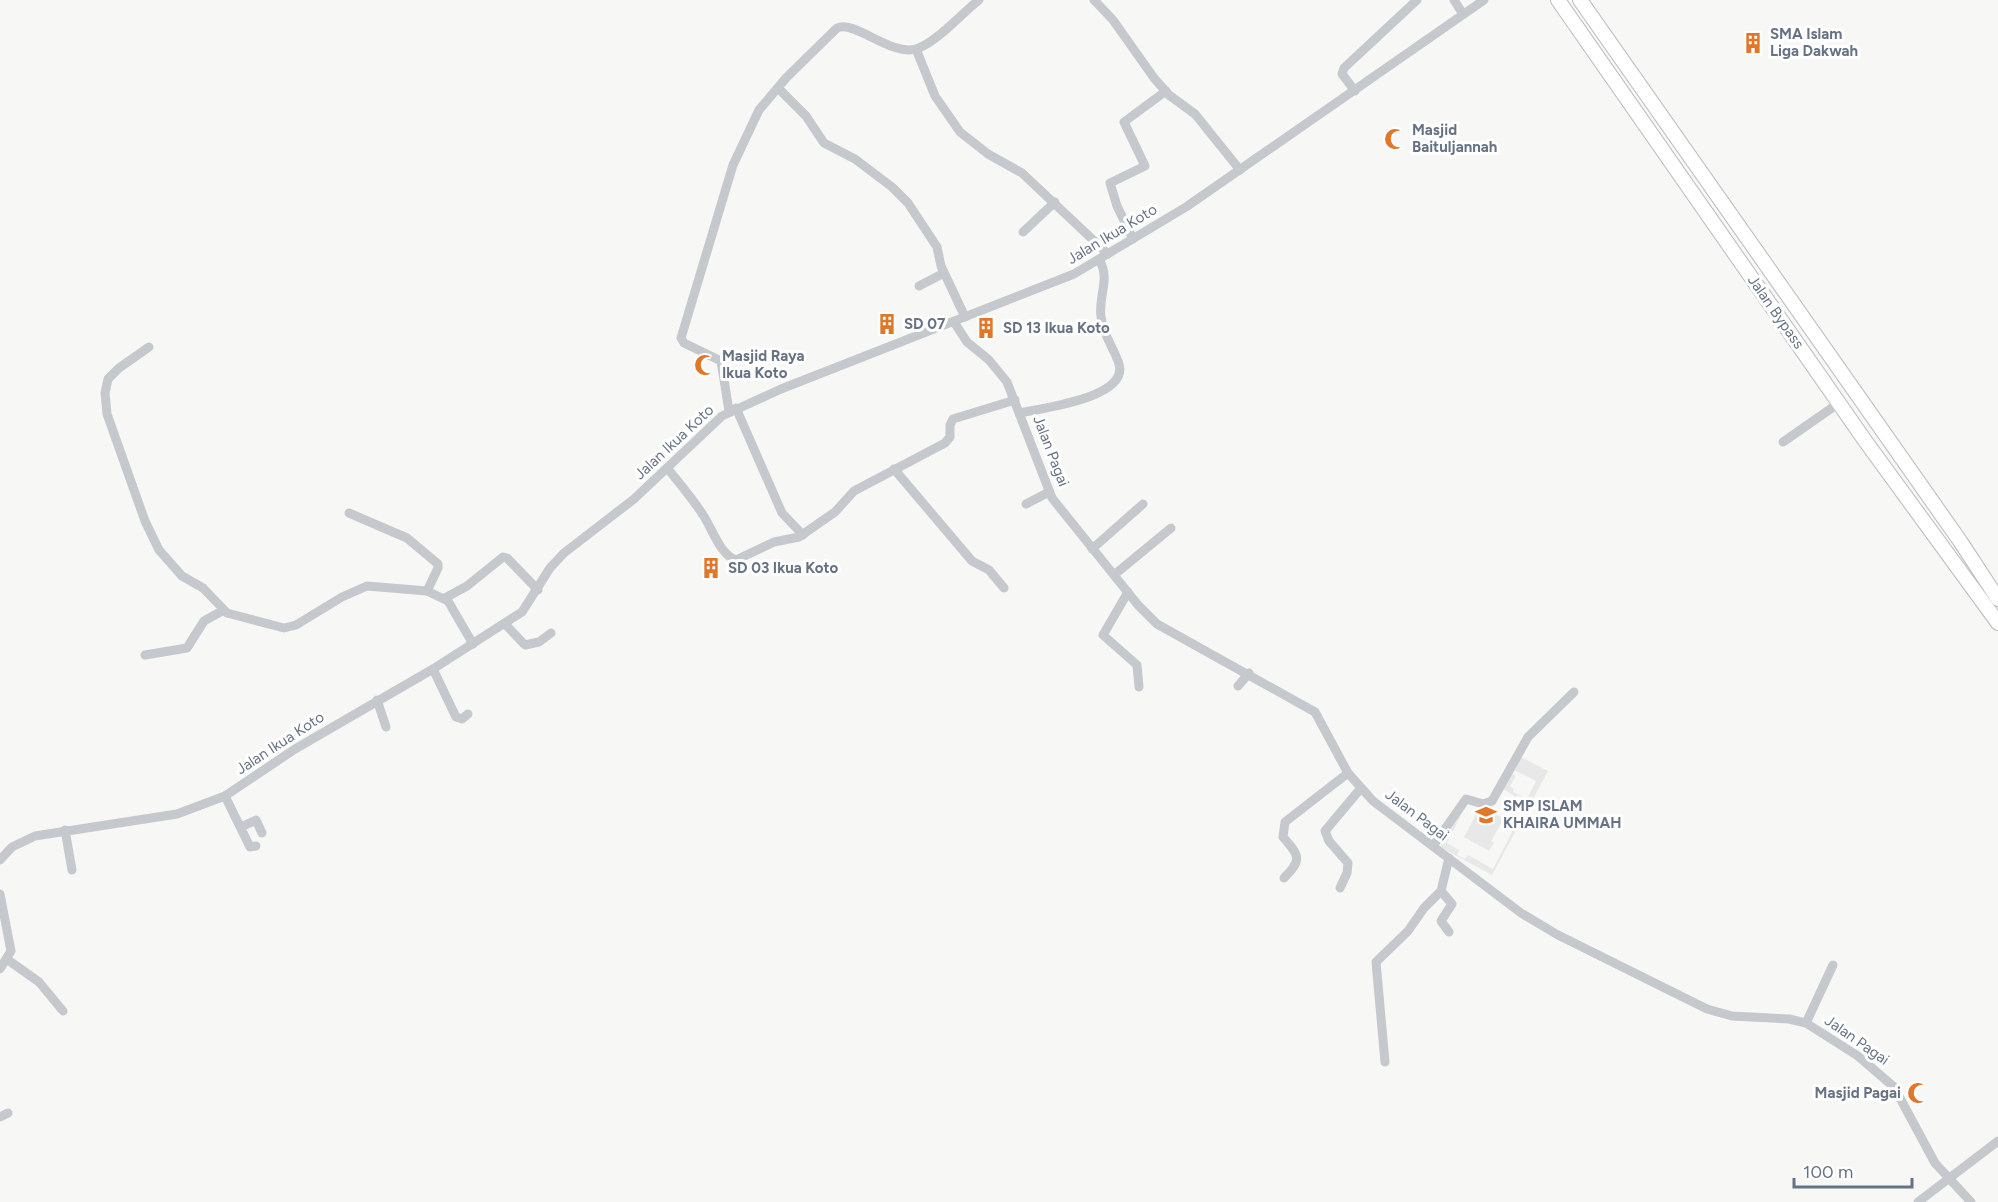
<svg xmlns="http://www.w3.org/2000/svg" width="1998" height="1202" font-family="Figtree,sans-serif">
<style>
.built{fill:#e8e8e8;fill-rule:evenodd}
.lines{fill:none;stroke-linecap:round;stroke-linejoin:round}
.highway-casing{stroke:#b8babe;stroke-width:16}
.minor{stroke:#c5c8cc;stroke-width:9}
.highway{stroke:#fff;stroke-width:14}
.labels{text-anchor:middle;stroke-width:6;stroke-linejoin:round;paint-order:stroke}
.poi-label{font-size:15px;font-weight:bold;fill:#677285;stroke:#fff;text-anchor:start}
.street-label{font-size:15px;fill:#677285;stroke:#fff}
</style>
<rect width="100%" height="100%" fill="#f7f8f5"/>
<path class="built" d="M1519,756l29,15 -56,104 -52,-28 27,-49 23,12zM1514,770l22,11 -9,18 -14,-7 1,-3 -4,-3 6,-10 -4,-2zM1503,789l12,7 -12,22 -13,-6zM1517,795l11,6 -35,68 -25,-14 -3,4 -8,-4 2,-5 -12,-7 21,-42 12,6 -16,30 25,14 5,-8 -3,-2z"/>
<g class="lines">
<defs>
<g id="highway">
<polyline points="1558,0 1866,442 1998,623"/>
<polyline points="1580,0 1960,541 1998,599"/>
</g>
</defs>
<use href="#highway" class="highway-casing"/>
<g class="minor">
<polyline points="1094,0 1113,20 1154,78 1169,95 1195,114 1240,170"/>
<polyline points="1454,0 1463,14"/>
<polyline points="916,49 935,96 960,132 988,154 1022,173 1108,254"/>
<polyline points="778,88 806,116 824,143 855,159 892,187 908,203 937,247 941,266 965,317"/>
<polyline points="1355,91 1342,74 1344,68 1417,0"/>
<polyline points="1023,232 1055,202"/>
<polyline points="1133,239 1117,206 1110,183 1145,166 1124,122 1166,91"/>
<polyline points="919,286 944,273"/>
<polyline points="954,322 967,342 989,360 1007,382 1052,498 1138,605 1157,624 1315,712 1348,773 1373,801 1521,913 1558,935 1707,1009 1732,1016 1789,1019 1806,1023 1858,1056 1894,1087 1935,1163 1971,1202"/>
<polyline points="149,347 119,368 108,379 105,393 107,414 145,521 159,550 182,576 203,588 227,613 284,628 296,625 342,597 367,586 427,591 448,601 473,644"/>
<polyline points="736,408 782,513 803,535"/>
<path d="M729,411l-8,-50 -37,-18 -3,-5 52,-173 26,-55 27,-32 51,-50c18,-8 53,28 79,21 20,-6 46,-36 63,-49"/>
<path d="M1020,413c22,-5 109,-15 99,-49 -5,-16 -16,-29 -18,-47 -3,-21 10,-39 -2,-57"/>
<polyline points="1783,442 1839,403"/>
<path d="M668,469c12,15 25,30 35,46 9,13 17,40 33,45l38,-18 25,-5 36,-25 19,-21 91,-48 5,-6v-12l3,-6 62,-19"/>
<polyline points="894,469 972,561 989,570 1004,588"/>
<polyline points="1026,504 1049,492"/>
<polyline points="349,513 407,538 438,564 438,568 427,591"/>
<polyline points="1092,549 1143,504"/>
<polyline points="1114,575 1171,528"/>
<polyline points="1128,592 1103,635 1137,665 1139,687"/>
<polyline points="445,598 467,586 503,557 507,558 538,590"/>
<polyline points="505,624 525,645 539,642 551,633"/>
<polyline points="145,655 187,648 204,621 222,611"/>
<polyline points="433,669 456,717 462,719 468,714"/>
<polyline points="1238,686 1249,673"/>
<polyline points="377,700 386,727"/>
<polyline points="225,796 250,847 256,846"/>
<polyline points="241,827 256,820 262,833"/>
<polyline points="65,830 72,870"/>
<polyline points="1433,846 1466,799 1483,804 1492,801 1528,737 1574,692"/>
<polyline points="1449,858 1441,891 1452,904 1441,921 1449,932"/>
<polyline points="0,860 12,847 35,836 177,814 225,796 295,749 433,669 522,612 550,568 564,553 634,499 722,416 781,389 1074,274 1186,207 1484,0"/>
<path d="M1284,878c18,-18 16,-22 -1,-41l2,-15 63,-49"/>
<polyline points="1340,888 1347,873 1348,863 1329,841 1325,831 1361,788"/>
<polyline points="0,894 11,951 0,969"/>
<polyline points="8,960 39,982 63,1011"/>
<polyline points="1806,1023 1833,965"/>
<polyline points="1385,1062 1376,962 1408,931 1424,908 1441,891"/>
<polyline points="0,1117 8,1113"/>
<polyline points="1918,1202 1998,1141"/>
</g>
<use href="#highway" class="highway"/>
</g>
<defs>
<symbol id="building-bare" viewBox="-9 -9 18 18"><path d="M-4-6H4V6H1V3H-1V6H-4ZM-2.5-4.3h1.7v1.8h-1.7ZM.8-4.3h1.7v1.8H.8ZM-2.5-1h1.7V.8h-1.7ZM.8-1h1.7V.8H.8Z" fill="#e1772b" stroke="#fff" stroke-width="2.5" paint-order="stroke"/></symbol>
<symbol id="mosque-bare" viewBox="-9 -9 18 18"><path d="M3.5-4.9A6 6 0 1 0 3.5 4.9A5 5 0 1 1 3.5-4.9Z" fill="#e1772b" stroke="#fff" stroke-width="2.5" paint-order="stroke"/></symbol>
<symbol id="school-bare" viewBox="-9 -9 18 18"><path d="M0-5L7-2L0 1L-7-2ZM-4 1L0 2.5L4 1V4Q0 6-4 4Z" fill="#e1772b" stroke="#fff" stroke-width="2.5" paint-order="stroke"/></symbol>
</defs>
<g fill-rule="evenodd">
<use href="#building-bare" x="1738" y="28" width="30" height="30"/>
<use href="#mosque-bare" x="1380" y="124" width="30" height="30"/>
<use href="#building-bare" x="872" y="309" width="30" height="30"/>
<use href="#building-bare" x="971" y="313" width="30" height="30"/>
<use href="#mosque-bare" x="690" y="350" width="30" height="30"/>
<use href="#building-bare" x="696" y="553" width="30" height="30"/>
<use href="#school-bare" x="1471" y="800" width="30" height="30"/>
<use href="#mosque-bare" x="1903" y="1078" width="30" height="30"/>
</g>
<g class="labels">
<g class="poi-label">
<text x="1770" y="39">SMA Islam<tspan x="1770" dy="17">Liga Dakwah</tspan></text>
<text x="1412" y="135">Masjid<tspan x="1412" dy="17">Baituljannah</tspan></text>
<text x="904" y="329">SD 07</text>
<text x="1003" y="333">SD 13 Ikua Koto</text>
<text x="722" y="361">Masjid Raya<tspan x="722" dy="17">Ikua Koto</tspan></text>
<text x="728" y="573">SD 03 Ikua Koto</text>
<text x="1503" y="811">SMP ISLAM<tspan x="1503" dy="17">KHAIRA UMMAH</tspan></text>
<text x="1901" y="1098" text-anchor="end">Masjid Pagai</text>
</g>
<g class="street-label">
<text transform="translate(1112 234) rotate(-31)" y="5">Jalan Ikua Koto</text>
<text transform="translate(1776 312) rotate(55)" y="5">Jalan Bypass</text>
<text transform="translate(674 442) rotate(-43)" y="5">Jalan Ikua Koto</text>
<text transform="translate(1051 451) rotate(69)" y="5">Jalan Pagai</text>
<text transform="translate(280 743) rotate(-33)" y="5">Jalan Ikua Koto</text>
<text transform="translate(1417 815) rotate(37)" y="5">Jalan Pagai</text>
<text transform="translate(1857 1040) rotate(35)" y="5">Jalan Pagai</text>
</g>
</g>
<path d="M1794 1178v9h118v-9" fill="none" stroke="#677285" stroke-width="3"/>
<text x="1803" y="1178" font-size="18" fill="#677285" stroke="#ffffff" stroke-width="4.5" paint-order="stroke">100 m</text>
</svg>
